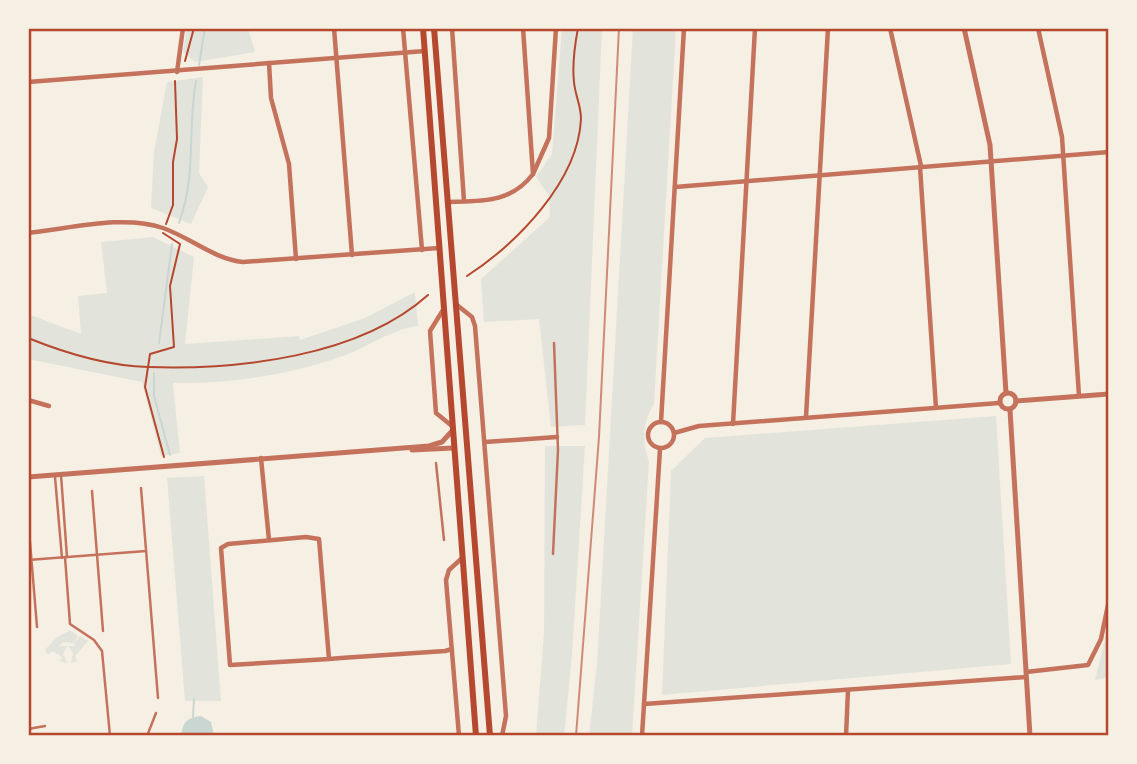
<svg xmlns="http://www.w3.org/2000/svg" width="1137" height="764" font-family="'Sofia Sans Condensed',sans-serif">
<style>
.green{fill:#e2e4dc}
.water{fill:#c9d6d2}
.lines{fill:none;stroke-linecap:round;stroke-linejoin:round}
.stream{stroke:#c9d6d2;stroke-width:2}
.path{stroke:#b5482f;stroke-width:2}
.service{stroke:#c5725c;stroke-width:2.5}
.minor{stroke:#c5725c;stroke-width:4.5}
.tertiary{stroke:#c5725c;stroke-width:5}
.secondary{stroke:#b5482f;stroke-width:6}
.rail{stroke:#cf8b77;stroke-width:2}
.neatline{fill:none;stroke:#b5482f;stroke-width:2.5}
</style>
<rect width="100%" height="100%" fill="#f6efe4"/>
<g class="green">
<polygon points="187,28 248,28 255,52 195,62 183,52"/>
<polygon points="562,28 602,28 585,425 551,427 539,319 484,322 481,279 550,217 549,196 536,177 552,154"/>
<path d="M633,28h43l-22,376c-12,20 -12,36 -5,58l-17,274h-43l8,-72z"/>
<polygon points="203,77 199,173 208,187 191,224 151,208 154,152 167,82"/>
<path d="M153,237l41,20 -9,87 114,-8 1,4 65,-22 50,-26 3,34c-26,3 -50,21 -75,30 -55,19 -112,28 -170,27l7,70 -19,3 -19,-74 -114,-23v-45l53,20 -3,-38 29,-3 -6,-51z"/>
<polygon points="996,416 1011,664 662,695 671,471 705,438"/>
<polygon points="545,446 585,446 572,655 564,736 536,736 544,633"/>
<polygon points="204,476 221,701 185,701 167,478"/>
<polygon points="1109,623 1109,677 1095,680"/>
<polygon points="70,630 78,636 74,643 63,642 59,646 67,646 63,654 67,663 60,661 62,657 52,651 48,655 45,650 56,638"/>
<polygon points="80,636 88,641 75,656 77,661 71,663 73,653 68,646 76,646 73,645"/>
</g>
<path class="water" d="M201,716l10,6 3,14h-33c2,-14 5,-18 20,-20z"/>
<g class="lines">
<g class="stream">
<polyline points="199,65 205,28"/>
<path d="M179,223c18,-50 8,-91 17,-142"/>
<polyline points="159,343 172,244"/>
<polyline points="154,373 154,396 170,455"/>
<polyline points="193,717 194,699"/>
</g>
<g class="path">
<polyline points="185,61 194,28"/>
<polyline points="166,224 173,205 173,162 177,139 175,81"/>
<polyline points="163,233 180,244 170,286 174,347 150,354 145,387 164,457"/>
<path d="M467,276c49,-32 111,-94 114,-157 0,-14 -6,-24 -7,-37 -2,-17 1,-38 4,-54"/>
<path d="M28,338c37,15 79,28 120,29 90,3 211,-10 280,-72"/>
</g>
<g class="service">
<polyline points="436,463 444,540"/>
<polyline points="61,475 67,557"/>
<polyline points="55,477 62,558"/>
<polyline points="141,488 158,698"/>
<polyline points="92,491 103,631"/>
<polyline points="28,518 37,627"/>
<polyline points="553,554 558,450 554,343"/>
<polyline points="65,557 70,624 94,640 102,651 110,736"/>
<polyline points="28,560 146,551"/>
<polyline points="28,729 45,726"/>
<polyline points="147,736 156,713"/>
</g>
<g class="minor">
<polyline points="334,28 352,255"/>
<polyline points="403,28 422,250"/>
<polyline points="452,28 464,201"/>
<polyline points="890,28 921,166"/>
<polyline points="1038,28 1062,137 1079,396"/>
<polyline points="269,63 271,98 289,164 296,259"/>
<polyline points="177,72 183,28"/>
<polyline points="28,82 425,51"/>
<polyline points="920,167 936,408"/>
<polyline points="533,174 549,138 556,28"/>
<polyline points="675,187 1109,152"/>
<path d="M448,202c34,-1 63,1 85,-28l-10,-146"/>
<path d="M28,233c41,-4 95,-19 135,-5 28,10 51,31 80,34l196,-14"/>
<polyline points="457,305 472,317 475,326 506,716 502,736"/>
<polyline points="443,310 430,331 436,413 452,426"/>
<polyline points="28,400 49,406"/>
<polyline points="806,417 828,28"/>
<polyline points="661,422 684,28"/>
<circle cx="661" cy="435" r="13"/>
<polyline points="733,424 755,28"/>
<polyline points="674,433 699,426 999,403"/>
<polyline points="485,442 557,437"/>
<polyline points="261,458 269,540"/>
<polyline points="329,659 319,539 306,537 228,544 221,548 230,665 329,659 341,658 445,651 452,649"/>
<polyline points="1026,672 1088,665 1101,639 1109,600"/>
<polyline points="644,704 1026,677"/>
<polyline points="459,736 446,580 449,570 461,559"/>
<polyline points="642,736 660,449"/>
<polyline points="846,736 848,690"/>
</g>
<g class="tertiary">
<polyline points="964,28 990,145 1006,393"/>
<circle cx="1008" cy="401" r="8"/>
<polyline points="1016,401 1109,394"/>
<polyline points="1010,410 1030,736"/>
<polyline points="412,450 453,448"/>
<polyline points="28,477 429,446 442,442 452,431"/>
</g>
<g class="secondary">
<polyline points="423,28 476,736"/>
<polyline points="434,28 490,736"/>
</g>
<polyline class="rail" points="576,736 599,437 619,28"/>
</g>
<rect width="1137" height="764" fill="none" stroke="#f6efe4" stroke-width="60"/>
<rect x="30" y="30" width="1077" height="704" class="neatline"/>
</svg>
